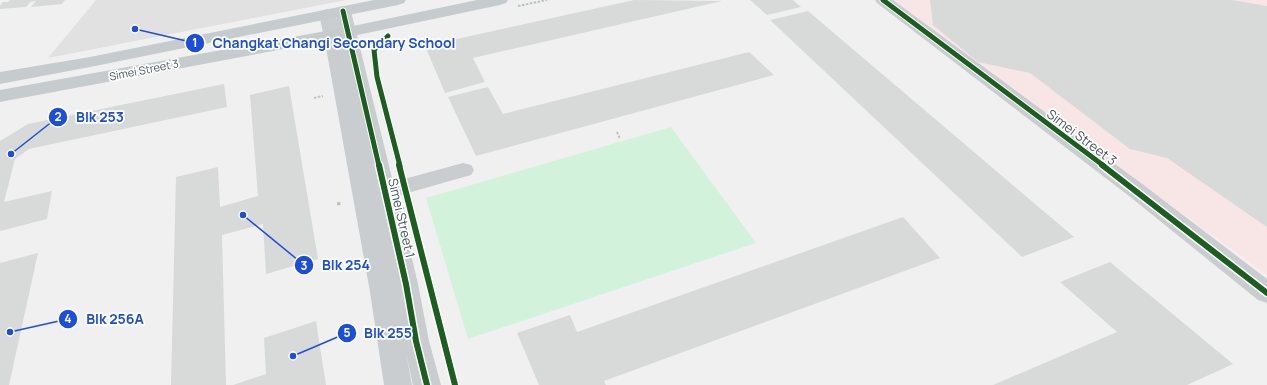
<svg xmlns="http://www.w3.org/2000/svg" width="1267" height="385" font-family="Manrope,sans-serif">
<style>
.education{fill:#e2e1e2}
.medical{fill:#f8e6e6}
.green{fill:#d3f2db}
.building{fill:#d8d9d9}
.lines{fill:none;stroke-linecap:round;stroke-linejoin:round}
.path-far1{stroke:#b7c5bf;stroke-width:2;stroke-dasharray:2.5 1.5;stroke-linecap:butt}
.path{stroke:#b7c5bf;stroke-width:3;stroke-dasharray:3.5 2;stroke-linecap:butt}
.minor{fill:#c9cdcf;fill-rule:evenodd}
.major{fill:#c6cbcd;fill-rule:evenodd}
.cycleway-far1-casing{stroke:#fff;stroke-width:7}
.cycleway-casing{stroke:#fff;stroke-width:9}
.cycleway-far1{stroke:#1b5e20;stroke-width:5}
.cycleway{stroke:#1b5e20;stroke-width:6}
.labels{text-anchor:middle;stroke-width:3.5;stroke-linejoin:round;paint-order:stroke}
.far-street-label{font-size:11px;fill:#46555e;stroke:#fff}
.street-label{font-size:13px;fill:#46555e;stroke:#fff}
.leader{fill:none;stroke:#1d4ed8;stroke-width:1.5}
.callout-dot{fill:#1d4ed8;stroke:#fff;stroke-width:1.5}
.mark-label{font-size:12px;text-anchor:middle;font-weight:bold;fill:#fff}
.callout-label{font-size:14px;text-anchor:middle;font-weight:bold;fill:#1d4ed8;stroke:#fff;stroke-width:3.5;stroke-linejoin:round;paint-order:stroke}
</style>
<rect width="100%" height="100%" fill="#f1f0f0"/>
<polygon class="education" points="96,0 346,0 48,58"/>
<polygon class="medical" points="890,0 1267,0 1267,275"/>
<polygon class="green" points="671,127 756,243 468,339 426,198"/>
<g class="building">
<polygon points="10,0 65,0 62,4 31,7 36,1 30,2 26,7 0,9 0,6 3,2 8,2"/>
<polygon points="634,0 722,1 473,58 485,82 445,93 425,46"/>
<polygon points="750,0 793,0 801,7 767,15"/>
<polygon points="930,0 1232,0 1267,6 1267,227 1167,158 1130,149 1030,73 978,62 933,25"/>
<polygon points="808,11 1074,237 1022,257 770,20"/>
<polygon points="749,52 774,75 476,156 448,97 488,87 503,114"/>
<polygon points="224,84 227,107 29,149 15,159 4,202 52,191 47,219 0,231 0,141 28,124"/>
<polygon points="289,86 318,259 266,274 263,224 222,235 226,385 171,385 176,177 218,167 220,207 258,196 250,95"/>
<polygon points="903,217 940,258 604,381 606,385 539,385 517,333 570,315 577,332"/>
<polygon points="38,253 9,385 0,385 0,263"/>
<polygon points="1110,262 1233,364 1187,385 993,385 1117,332 1060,282"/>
<polygon points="316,321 326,385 233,385 266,374 264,338"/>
</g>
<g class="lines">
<g class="path-far1">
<polyline points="518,6 547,0"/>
<polyline points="314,98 323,96"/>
<polyline points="617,132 620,139"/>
</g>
<polyline class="path" points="337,204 342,203"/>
<g class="minor">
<polygon points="875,0 893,0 1145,186 1267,279 1267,303 1258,300 1129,196 877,3"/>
<polygon points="343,6 349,8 351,11 393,182 463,163 471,165 474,170 471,175 397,196 418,284 429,341 441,385 413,385 406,353 412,385 384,385 370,292 325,42 319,14 321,11 327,9 333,11 337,20 335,11 337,8"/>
</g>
<g class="major">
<polygon points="374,0 406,0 404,3 398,5 90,67 0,84 0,72 90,57"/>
<polygon points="477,0 508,0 506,3 500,5 348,37 0,102 0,90 348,27"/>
</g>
<defs>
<g id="cycleway-far1">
<polyline points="883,0 1104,166"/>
<polyline points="343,11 379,166"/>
<polyline points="388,36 374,50 377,77 400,166"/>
</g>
<g id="cycleway">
<polyline points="379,165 406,284 416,341 427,385"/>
<polyline points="399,165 455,385"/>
<polyline points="1102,165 1267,293"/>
</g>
</defs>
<use href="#cycleway-far1" class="cycleway-far1-casing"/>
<use href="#cycleway" class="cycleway-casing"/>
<use href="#cycleway-far1" class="cycleway-far1"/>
<use href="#cycleway" class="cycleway"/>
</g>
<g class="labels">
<g class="far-street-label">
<text transform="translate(144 70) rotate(-11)" y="4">Simei Street 3</text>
</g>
<g class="street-label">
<text transform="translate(1082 137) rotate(37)" y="5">Simei Street 3</text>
<text transform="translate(402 218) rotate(77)" y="5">Simei Street 1</text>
</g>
</g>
<path class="leader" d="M135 29L195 43M11 154L58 117M243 215L304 265M10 332L68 319M293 356L347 333"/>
<g class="callout-dot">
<circle cx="135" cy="29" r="4"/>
<circle cx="11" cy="154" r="4"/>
<circle cx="243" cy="215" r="4"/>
<circle cx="10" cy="332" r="4"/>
<circle cx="293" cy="356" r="4"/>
<circle cx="195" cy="43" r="10"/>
<circle cx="58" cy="117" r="10"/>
<circle cx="304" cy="265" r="10"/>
<circle cx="68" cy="319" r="10"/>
<circle cx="347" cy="333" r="10"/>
</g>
<g class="mark-label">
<text x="195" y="47">1</text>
<text x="58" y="121">2</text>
<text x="304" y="270">3</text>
<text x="68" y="323">4</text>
<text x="347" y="337">5</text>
</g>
<g class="callout-label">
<text x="334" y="48">Changkat Changi Secondary School</text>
<text x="100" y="122">Blk 253</text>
<text x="346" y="270">Blk 254</text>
<text x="115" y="324">Blk 256A</text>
<text x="388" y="338">Blk 255</text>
</g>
</svg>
